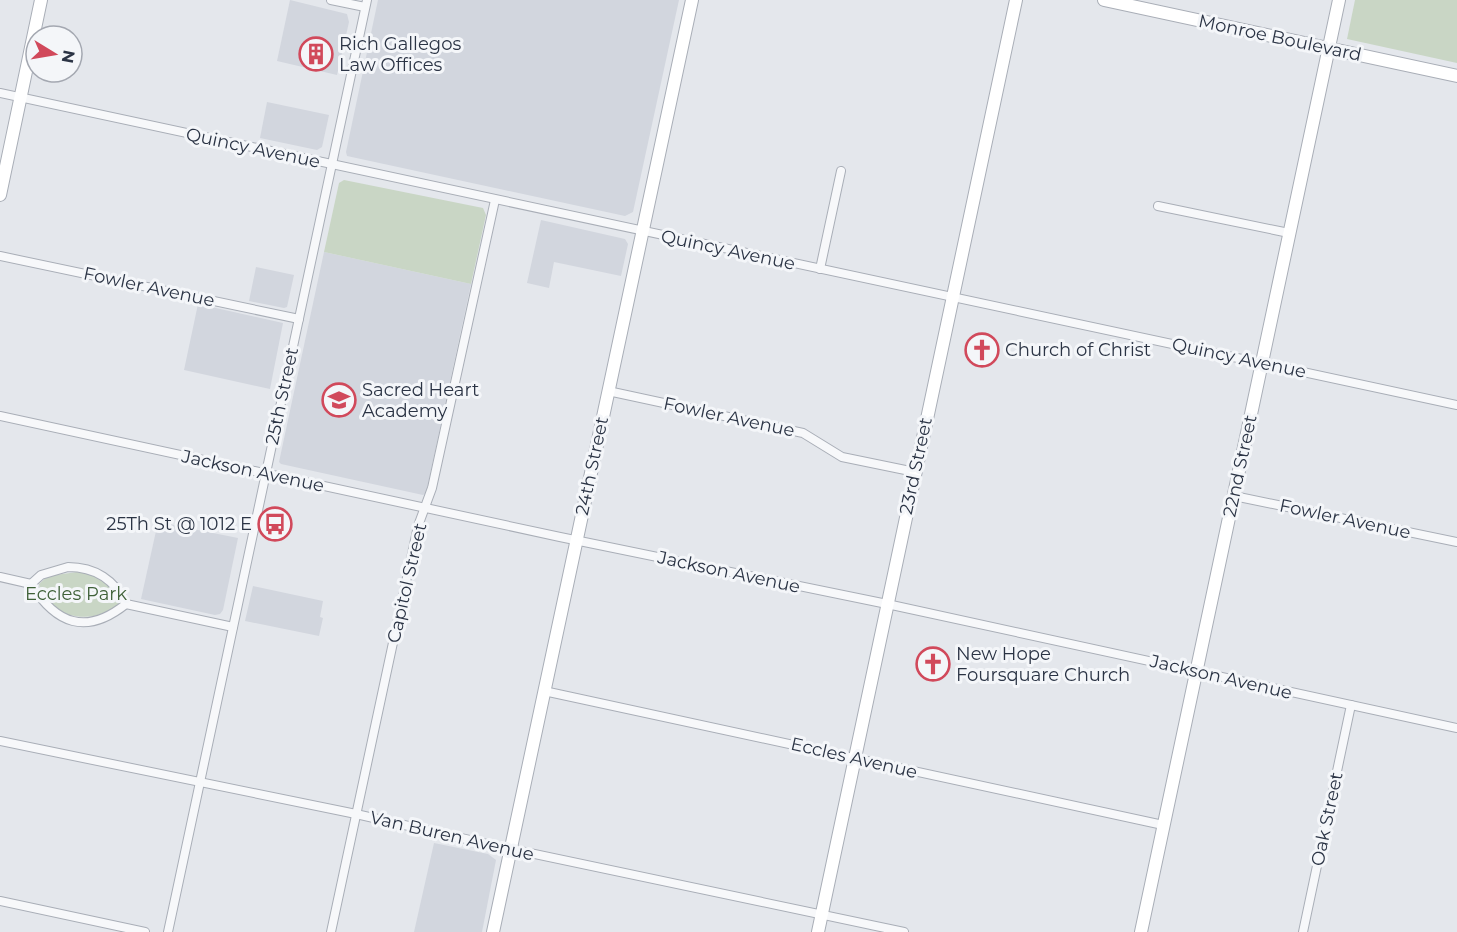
<svg xmlns="http://www.w3.org/2000/svg" width="1457" height="932" font-family="Montserrat,sans-serif">
<style>
.built{fill:#d2d6de}
.green{fill:#c9d6c5}
.lines{fill:none;stroke-linecap:round;stroke-linejoin:round}
.street-casing{stroke:#a9aeb7;stroke-width:10}
.secondary-casing{stroke:#a9aeb7;stroke-width:14}
.street{stroke:#f7f8fa;stroke-width:8}
.secondary{stroke:#fff;stroke-width:12}
.labels{text-anchor:middle;stroke-width:6;stroke-linejoin:round;paint-order:stroke}
.street-label{font-size:18px;fill:#2b3445;stroke:#f4f6f9}
.poi-label{font-size:18px;fill:#2b3445;stroke:#f4f6f9;text-anchor:start}
.park-label{font-size:18px;fill:#3f6138;stroke:#f4f6f9}
</style>
<rect width="100%" height="100%" fill="#e4e7ec"/>
<g class="built">
<polygon points="290,0 347,14 349,22 337,75 277,61"/>
<polygon points="378,0 679,0 633,212 625,216 347,156 346,152"/>
<polygon points="267,102 329,115 322,147 317,150 260,138"/>
<polygon points="541,220 625,239 628,244 621,276 554,262 549,288 527,283"/>
<polygon points="324,252 471,284 426,493 423,495 281,464 279,462"/>
<polygon points="256,267 294,275 287,307 284,308 249,301"/>
<polygon points="198,304 283,323 270,389 184,370"/>
<polygon points="158,522 238,538 223,610 220,614 215,615 141,599"/>
<polygon points="253,586 323,601 320,617 323,618 319,636 245,621"/>
<polygon points="434,843 488,854 496,860 482,932 414,932"/>
</g>
<g class="green">
<polygon points="1355,0 1457,0 1457,63 1347,39"/>
<polygon points="344,180 483,208 486,215 471,284 324,252 339,183"/>
<path d="M77,572c21,2 34,13 42,31 -22,24 -75,16 -80,-19l9,-8z"/>
</g>
<g class="lines">
<defs>
<g id="street">
<polyline points="331,0 365,7"/>
<polyline points="0,93 1457,405"/>
<polyline points="1158,206 1289,233"/>
<polyline points="0,256 299,319"/>
<polyline points="820,269 841,171"/>
<polyline points="608,391 803,433 842,457 915,472"/>
<polyline points="0,416 560,537 887,604 1457,728"/>
<polyline points="1234,496 1457,542"/>
<path d="M68,567c27,0 47,13 58,37 -40,32 -70,20 -95,-20l10,-9z"/>
<polyline points="0,577 31,584"/>
<polyline points="126,604 233,627"/>
<polyline points="544,691 1163,825"/>
<polyline points="0,741 356,814 492,845 904,932"/>
<polyline points="0,901 145,932"/>
<polyline points="168,932 367,0"/>
<polyline points="331,932 418,526 432,488 495,200"/>
<polyline points="1303,932 1351,705"/>
</g>
<g id="secondary">
<polyline points="1104,0 1457,76"/>
<polyline points="0,195 41,0"/>
<polyline points="493,932 692,0"/>
<polyline points="818,932 1016,0"/>
<polyline points="1141,932 1339,0"/>
</g>
</defs>
<use href="#street" class="street-casing"/>
<use href="#secondary" class="secondary-casing"/>
<use href="#street" class="street"/>
<use href="#secondary" class="secondary"/>
</g>
<defs>
<symbol id="building-ring" viewBox="-11 -11 22 22"><circle r="9.5" fill="#f4f6f9" stroke="#d1495b" stroke-width="1.5"/><path d="M-4-6H4V6H1V3H-1V6H-4ZM-2.5-4.3h1.7v1.8h-1.7ZM.8-4.3h1.7v1.8H.8ZM-2.5-1h1.7V.8h-1.7ZM.8-1h1.7V.8H.8Z" fill="#d1495b"/></symbol>
<symbol id="church-ring" viewBox="-11 -11 22 22"><circle r="9.5" fill="#f4f6f9" stroke="#d1495b" stroke-width="1.5"/><path d="M-1.2-6h2.4v3.5h3.3v2.4h-3.3V6h-2.4V-.1h-3.3v-2.4h3.3Z" fill="#d1495b"/></symbol>
<symbol id="school-ring" viewBox="-11 -11 22 22"><circle r="9.5" fill="#f4f6f9" stroke="#d1495b" stroke-width="1.5"/><path d="M0-5L7-2L0 1L-7-2ZM-4 1L0 2.5L4 1V4Q0 6-4 4Z" fill="#d1495b"/></symbol>
<symbol id="bus-ring" viewBox="-11 -11 22 22"><circle r="9.5" fill="#f4f6f9" stroke="#d1495b" stroke-width="1.5"/><path d="M-5-6H5V4H4V6H2V4H-2V6H-4V4H-5ZM-3.5-4V0h7V-4ZM-3.5 1.2v1.5H-2V1.2ZM2 1.2v1.5H3.5V1.2Z" fill="#d1495b"/></symbol>
</defs>
<g fill-rule="evenodd">
<use href="#building-ring" x="297" y="35" width="38" height="38"/>
<use href="#church-ring" x="963" y="331" width="38" height="38"/>
<use href="#school-ring" x="320" y="381" width="38" height="38"/>
<use href="#bus-ring" x="256" y="505" width="38" height="38"/>
<use href="#church-ring" x="914" y="645" width="38" height="38"/>
</g>
<g class="labels">
<g class="street-label">
<text transform="translate(1280 38) rotate(12)" y="6">Monroe Boulevard</text>
<text transform="translate(253 148) rotate(12)" y="6">Quincy Avenue</text>
<text transform="translate(728 250) rotate(12)" y="6">Quincy Avenue</text>
<text transform="translate(149 287) rotate(12)" y="6">Fowler Avenue</text>
<text transform="translate(1239 358) rotate(12)" y="6">Quincy Avenue</text>
<text transform="translate(282 396) rotate(-78)" y="6">25th Street</text>
<text transform="translate(729 417) rotate(12)" y="6">Fowler Avenue</text>
<text transform="translate(592 466) rotate(-78)" y="6">24th Street</text>
<text transform="translate(916 466) rotate(-78)" y="6">23rd Street</text>
<text transform="translate(1240 466) rotate(-78)" y="6">22nd Street</text>
<text transform="translate(253 471) rotate(12)" y="6">Jackson Avenue</text>
<text transform="translate(1345 519) rotate(12)" y="6">Fowler Avenue</text>
<text transform="translate(729 572) rotate(12)" y="6">Jackson Avenue</text>
<text transform="translate(407 583) rotate(-77)" y="6">Capitol Street</text>
<text transform="translate(1221 677) rotate(13)" y="6">Jackson Avenue</text>
<text transform="translate(854 758) rotate(13)" y="6">Eccles Avenue</text>
<text transform="translate(1327 819) rotate(-78)" y="6">Oak Street</text>
<text transform="translate(452 836) rotate(13)" y="6">Van Buren Avenue</text>
</g>
<g class="poi-label">
<text x="339" y="50">Rich Gallegos<tspan x="339" dy="21">Law Offices</tspan></text>
<text x="1005" y="356">Church of Christ</text>
<text x="362" y="396">Sacred Heart<tspan x="362" dy="21">Academy</tspan></text>
<text x="252" y="530" text-anchor="end">25Th St @ 1012 E</text>
<text x="956" y="660">New Hope<tspan x="956" dy="21">Foursquare Church</tspan></text>
</g>
<g class="park-label">
<text x="76" y="600">Eccles Park</text>
</g>
</g>
<g transform="translate(54 54) rotate(101)"><circle r="28" fill="#f4f6f9" stroke="#a4a8b1" stroke-width="1.5"/>
<path d="M0-4.5L10 22L0 15L-10 22Z" fill="#d1495b"/>
<text y="-9" font-size="16" font-weight="bold" text-anchor="middle" fill="#2b3445">N</text>
</g>
</svg>
